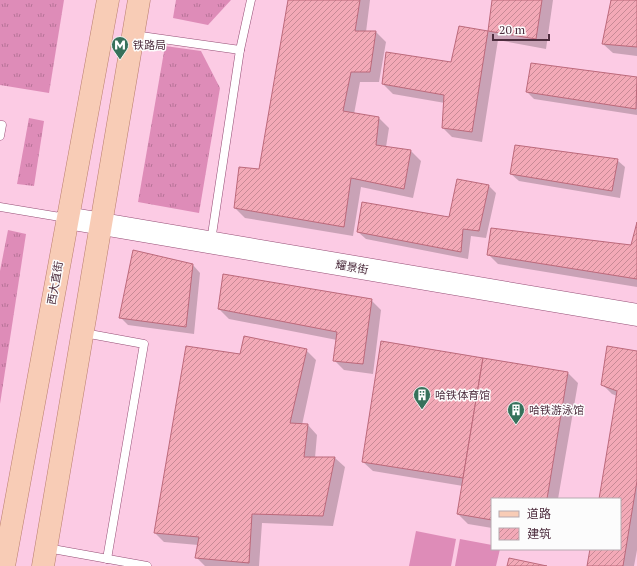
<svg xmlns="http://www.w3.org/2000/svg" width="637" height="566" font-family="'PT Serif','Noto Sans SC',serif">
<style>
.grass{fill:url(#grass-tufts)}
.garden{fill:#de8cb8}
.shadow{fill:#0003}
.building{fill:url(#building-hatch);stroke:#bc697b}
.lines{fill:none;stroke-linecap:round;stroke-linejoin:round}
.lane-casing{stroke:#954e75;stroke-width:9}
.secondary-casing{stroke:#954e75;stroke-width:23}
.primary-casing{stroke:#b97e6d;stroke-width:23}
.lane{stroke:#fff;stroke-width:8}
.secondary{stroke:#fff;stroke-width:22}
.primary{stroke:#f8ccb6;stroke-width:22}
.labels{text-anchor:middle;stroke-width:3;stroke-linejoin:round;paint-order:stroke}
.poi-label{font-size:11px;fill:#4d2d3e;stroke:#fcfcfc;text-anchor:start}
.street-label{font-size:11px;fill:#4d2d3e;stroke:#fcfcfc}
</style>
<defs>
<pattern id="grass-tufts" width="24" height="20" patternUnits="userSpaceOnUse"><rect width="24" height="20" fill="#de8cb8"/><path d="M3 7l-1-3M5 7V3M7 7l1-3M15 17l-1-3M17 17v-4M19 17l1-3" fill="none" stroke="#b67397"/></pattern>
<pattern id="building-hatch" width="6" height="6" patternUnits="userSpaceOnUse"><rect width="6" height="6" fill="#f3a9b7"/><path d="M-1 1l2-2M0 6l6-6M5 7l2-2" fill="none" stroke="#c78a96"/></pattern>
</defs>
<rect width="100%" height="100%" fill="#fccbe4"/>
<g class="grass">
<polygon points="0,0 64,0 49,93 0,85"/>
<polygon points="176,0 231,0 208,25 173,18"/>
<polygon points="165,46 201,51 220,88 199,213 138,202"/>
<polygon points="29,118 44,121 34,186 17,184"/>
<polygon points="8,230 26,234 0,404 0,271"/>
</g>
<g class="garden">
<polygon points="416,531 456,539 451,566 409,566"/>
<polygon points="460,539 492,545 492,549 500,549 496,566 455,566"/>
</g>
<g class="shadow">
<polygon points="289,0 370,0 366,32 376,32 386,42 379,82 360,82 354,114 379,118 389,128 386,147 411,151 421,161 413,198 361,187 353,236 245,218 235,208 260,170"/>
<polygon points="493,0 553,0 546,49 498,40 482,142 452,137 443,128 445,103 393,94 383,84 452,63 460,27 489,32"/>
<polygon points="612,0 637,0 637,56 613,53 603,44"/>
<polygon points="532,65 637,78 637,115 534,99 527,92"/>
<polygon points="617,160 625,167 620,198 519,181 511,174"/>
<polygon points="489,186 496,193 486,238 471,236 468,259 366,239 358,232 450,219"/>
<polygon points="637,227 637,287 498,264 488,254 632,246"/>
<polygon points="193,265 200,273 194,334 128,325 120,317"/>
<polygon points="371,300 381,310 373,374 344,370 334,360 337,340 229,319 219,309"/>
<polygon points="382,343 568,373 578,383 558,499 492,499 492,528 468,524 458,514 463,486 373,471 363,462"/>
<polygon points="306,350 316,360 302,425 308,425 317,435 315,458 335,458 345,467 333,526 262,523 259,566 205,566 196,557 198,545 164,542 155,533 241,355"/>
<polygon points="637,352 637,550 634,566 588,566 591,549 620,549 620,499 600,499 617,396 612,394 602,384"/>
</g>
<g class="building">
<polygon points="288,0 360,0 355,31 376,31 370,72 351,72 343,111 379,117 376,145 411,150 404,189 351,178 344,227 234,208 239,167 259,169"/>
<polygon points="492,0 542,0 536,39 488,31"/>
<polygon points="611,0 637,0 637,47 602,44"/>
<polygon points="459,26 488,31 472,132 442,128 444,95 382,84 386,52 451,62"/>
<polygon points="531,63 637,77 636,109 526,92"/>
<polygon points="515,145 618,159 612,191 510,174"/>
<polygon points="457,179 489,185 479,231 463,229 461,252 357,232 362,202 449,217"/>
<polygon points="637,222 637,279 487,255 491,228 631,245"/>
<polygon points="133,250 193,264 186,327 119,318"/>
<polygon points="223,274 372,299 363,364 333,361 337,332 218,309"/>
<polygon points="244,336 307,349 290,423 308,424 304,457 335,457 323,516 252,514 249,563 195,558 199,537 154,533 186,346 240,354"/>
<polygon points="381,341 483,358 463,478 362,462"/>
<polygon points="607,346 637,351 637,481 623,566 587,566 590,549 620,549 620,499 599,499 617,391 601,385"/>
<polygon points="483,358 568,372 547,499 492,499 492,520 457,514"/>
<polygon points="509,558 547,566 507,566"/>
</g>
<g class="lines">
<defs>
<g id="lane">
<polyline points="134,35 240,50 211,241"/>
<polyline points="240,50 251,0"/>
<polyline points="0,125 2,125 0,136"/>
<polyline points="0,207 66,218"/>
<polyline points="84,333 144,344 107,559"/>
<polyline points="47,548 147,566"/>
</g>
<polyline id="secondary" points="67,218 637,315"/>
<g id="primary">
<polyline points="4,566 108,0"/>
<polyline points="43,566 139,0"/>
</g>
</defs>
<use href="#lane" class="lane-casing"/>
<use href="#secondary" class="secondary-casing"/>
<use href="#primary" class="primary-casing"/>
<use href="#lane" class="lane"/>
<use href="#secondary" class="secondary"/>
<use href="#primary" class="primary"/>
</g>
<defs>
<symbol id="metro-pin" viewBox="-11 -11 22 30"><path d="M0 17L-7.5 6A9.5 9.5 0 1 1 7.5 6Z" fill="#36715b" stroke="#fcfcfc"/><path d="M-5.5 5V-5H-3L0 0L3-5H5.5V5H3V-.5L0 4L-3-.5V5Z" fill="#fff"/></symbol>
<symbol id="building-pin" viewBox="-11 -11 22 30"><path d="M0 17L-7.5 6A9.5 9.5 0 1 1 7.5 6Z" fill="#36715b" stroke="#fcfcfc"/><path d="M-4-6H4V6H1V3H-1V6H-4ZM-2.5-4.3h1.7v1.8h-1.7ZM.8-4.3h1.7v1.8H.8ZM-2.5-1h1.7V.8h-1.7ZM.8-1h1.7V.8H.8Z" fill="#fff"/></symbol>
</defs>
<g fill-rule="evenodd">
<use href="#metro-pin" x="110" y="35" width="20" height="27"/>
<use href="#building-pin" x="412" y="385" width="20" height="27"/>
<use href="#building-pin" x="506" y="400" width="20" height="27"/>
</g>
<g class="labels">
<g class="poi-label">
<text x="133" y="49">铁路局</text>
<text x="435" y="399">哈铁体育馆</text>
<text x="529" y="414">哈铁游泳馆</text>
</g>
<g class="street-label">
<text transform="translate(352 267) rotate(10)" y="4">耀景街</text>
<text transform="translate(55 283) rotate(-80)" y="4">西大直街</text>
</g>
</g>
<rect x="491" y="498" width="130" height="52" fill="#fcfcfc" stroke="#b6a9b0"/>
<rect x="499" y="511" width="20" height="6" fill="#f8ccb6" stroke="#b6a9b0"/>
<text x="527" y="518" font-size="12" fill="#4d2d3e">道路</text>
<rect x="499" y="528" width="20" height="12" fill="url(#building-hatch)" stroke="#b6a9b0"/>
<text x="527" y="538" font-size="12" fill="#4d2d3e">建筑</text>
<path d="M493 34v6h56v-6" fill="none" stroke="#4d2d3e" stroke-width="2"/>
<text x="499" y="34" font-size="12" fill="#4d2d3e" stroke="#fcfcfc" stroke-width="3" paint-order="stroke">20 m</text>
</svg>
